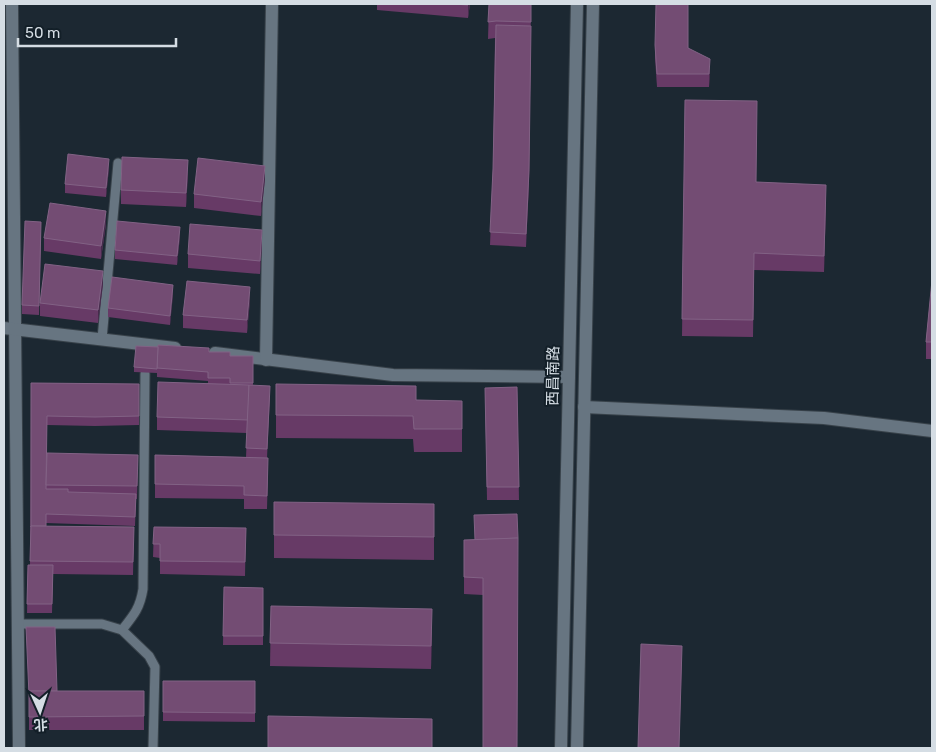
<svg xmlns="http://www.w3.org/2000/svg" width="936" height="752" font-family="Rubik,'Noto Sans SC',sans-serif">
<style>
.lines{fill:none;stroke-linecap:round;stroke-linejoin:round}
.service-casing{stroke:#38424a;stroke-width:11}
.minor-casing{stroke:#38424a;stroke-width:14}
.tertiary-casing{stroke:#38424a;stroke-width:14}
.service{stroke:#677581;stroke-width:9}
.minor{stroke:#677581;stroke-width:12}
.tertiary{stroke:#677581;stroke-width:12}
.wall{fill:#673a66}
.shaded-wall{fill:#442c4b}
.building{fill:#734c73;stroke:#826285}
.labels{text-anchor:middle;stroke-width:4;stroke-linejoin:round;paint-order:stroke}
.street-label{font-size:15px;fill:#d5dde4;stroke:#131f28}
</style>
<rect width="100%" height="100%" fill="#1c2832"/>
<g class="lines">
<defs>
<g id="service">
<polyline points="102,339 118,163"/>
<polyline points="18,624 102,624 122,630 149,656 155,667 153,748"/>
<path d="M122,630c12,-15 18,-22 21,-41l2,-215"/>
</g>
<g id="minor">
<polyline points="12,4 19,748"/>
<polyline points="4,328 175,348"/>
<polyline points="215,353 393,375 569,377"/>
<polyline points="266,360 272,4"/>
<polyline points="584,407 824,418 932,431"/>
</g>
<g id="tertiary">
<polyline points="561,748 577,4"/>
<polyline points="577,748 593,4"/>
</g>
</defs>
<use href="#service" class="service-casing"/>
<use href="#minor" class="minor-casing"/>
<use href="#tertiary" class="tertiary-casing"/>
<use href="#service" class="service"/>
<use href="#minor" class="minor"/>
<use href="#tertiary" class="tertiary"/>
</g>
<g class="wall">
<polygon points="377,4 470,4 468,18 377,10"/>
<polygon points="489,4 531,4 529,183 526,247 490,245 493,169 495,38 488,39"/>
<polygon points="655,45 688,48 710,72 709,87 657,87 655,58"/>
<polygon points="685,100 756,182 826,202 824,272 754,270 753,337 682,336"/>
<polygon points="109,168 106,197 65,193 65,184"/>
<polygon points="188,174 186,207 121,204 121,190"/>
<polygon points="265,179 261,216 194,208 194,194"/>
<polygon points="106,224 101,259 44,251 44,238"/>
<polygon points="41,231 39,315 22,314 22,305"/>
<polygon points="180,236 177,265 115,259 115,250"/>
<polygon points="262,243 260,274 188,268 188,254"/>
<polygon points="932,280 932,359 926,359 926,342"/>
<polygon points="103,284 98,323 40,316 40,303"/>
<polygon points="173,294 170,325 108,317 108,308"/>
<polygon points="250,300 247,333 183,328 183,315"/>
<polygon points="209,352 230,356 253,356 253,385 270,395 267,458 268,471 267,509 244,509 244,499 155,498 155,455 246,457 247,433 157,430 157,417 208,383 208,381 157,377 157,373 134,372 134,367"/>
<polygon points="31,383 139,384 139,425 95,426 47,425 46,468 138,455 137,499 136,499 135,526 46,523 46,526 134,527 133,575 53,574 52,613 27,613 28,565 30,565"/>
<polygon points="276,384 416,400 462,401 462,452 414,452 413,439 276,438"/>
<polygon points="517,387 519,500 487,500 485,388"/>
<polygon points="274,502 434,527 434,560 274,558"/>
<polygon points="517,514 483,595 464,594 464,540 475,540"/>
<polygon points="154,527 246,528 245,576 160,574 160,558 153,557"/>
<polygon points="224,587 263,588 263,645 223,645"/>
<polygon points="271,606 432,632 431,669 270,666"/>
<polygon points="163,681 255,681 255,722 163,721"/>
<polygon points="57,691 144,691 144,730 29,730 29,704"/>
</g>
<g class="shaded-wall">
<polygon points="468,4 470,4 468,18"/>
<polygon points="531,4 529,183 526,247 529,170"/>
<polygon points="710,59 710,72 709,87 709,74"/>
<polygon points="109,159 109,168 106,197 106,188"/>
<polygon points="188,160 188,174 186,207 186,193"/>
<polygon points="265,166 265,179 261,216 261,202"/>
<polygon points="826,185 826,202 824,272 824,256"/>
<polygon points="106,211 106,224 101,259 101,246"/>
<polygon points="180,227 180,236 177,265 177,256"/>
<polygon points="262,230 262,243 260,274 260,261"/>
<polygon points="103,271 103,284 98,323 98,310"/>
<polygon points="173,285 173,294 170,325 170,316"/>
<polygon points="250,287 250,300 247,333 247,320"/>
<polygon points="432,609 432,632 431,669 431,646"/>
<polygon points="682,646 682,663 679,748"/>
</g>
<g class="building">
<polygon points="453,4 468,4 468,5"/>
<polygon points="489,4 531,4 531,22 496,21 488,22"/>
<polygon points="656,4 688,4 688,48 710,59 709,74 657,74 655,45"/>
<polygon points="496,25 531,26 529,170 526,234 490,232 493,169"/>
<polygon points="685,100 757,101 756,182 826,185 824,256 754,253 753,320 682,319"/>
<polygon points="68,154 109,159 106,188 65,184"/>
<polygon points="122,157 188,160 186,193 121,190"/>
<polygon points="198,158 265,166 261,202 194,194"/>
<polygon points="50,203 106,211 101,246 44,238"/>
<polygon points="25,221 41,222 39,306 22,305"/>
<polygon points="117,221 180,227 177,256 115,250"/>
<polygon points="190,224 262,230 260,261 188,254"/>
<polygon points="45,264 103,271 98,310 40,303"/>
<polygon points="112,277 173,285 170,316 108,308"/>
<polygon points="932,280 932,342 926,342"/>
<polygon points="187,281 250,287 247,320 183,315"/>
<polygon points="158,345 209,348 209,352 230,352 230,356 253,356 253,383 230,383 230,378 208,378 208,372 157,368"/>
<polygon points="136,346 158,347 157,369 134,367"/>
<polygon points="158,382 249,385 248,420 157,417"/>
<polygon points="31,383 139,384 139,416 95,417 47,416 46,489 68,489 68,492 136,494 135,517 46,514 46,526 31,526 31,527"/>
<polygon points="276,384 416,386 416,400 462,401 462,429 414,429 413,416 276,415"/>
<polygon points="249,385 270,386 267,449 246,448"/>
<polygon points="517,387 519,487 487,487 485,388"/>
<polygon points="47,453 138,455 137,486 46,485"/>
<polygon points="155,455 268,458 267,496 244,495 244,486 155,484"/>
<polygon points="274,502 434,504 434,537 274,535"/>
<polygon points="517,514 518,538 475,540 474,515"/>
<polygon points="31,526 134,527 133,562 30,561"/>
<polygon points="154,527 246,528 245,562 160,561 160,544 153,544"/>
<polygon points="518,538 517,748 483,748 483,578 464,577 464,540"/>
<polygon points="28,565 53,565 52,604 27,604"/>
<polygon points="224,587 263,588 263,636 223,636"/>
<polygon points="271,606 432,609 431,646 270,643"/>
<polygon points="26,627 55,627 57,691 29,691 29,695"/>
<polygon points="641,644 682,646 679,748 638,748"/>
<polygon points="163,681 255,681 255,713 163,712"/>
<polygon points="29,691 144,691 144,716 29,717"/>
<polygon points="268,716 432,719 432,748 268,748"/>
</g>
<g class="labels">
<g class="street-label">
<text transform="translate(553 376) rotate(-89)" y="5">西昌南路</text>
</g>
</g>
<rect width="936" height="752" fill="none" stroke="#d5dde4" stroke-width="10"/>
<g transform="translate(40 712) rotate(177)" stroke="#131f28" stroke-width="4" paint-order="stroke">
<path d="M0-4L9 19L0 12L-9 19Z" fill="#d5dde4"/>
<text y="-8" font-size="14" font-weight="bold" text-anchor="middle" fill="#d5dde4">北</text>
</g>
<path d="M18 38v8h158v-8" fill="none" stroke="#d5dde4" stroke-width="2.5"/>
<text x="25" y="38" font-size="15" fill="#d5dde4" stroke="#131f28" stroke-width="4" paint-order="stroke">50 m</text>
</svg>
